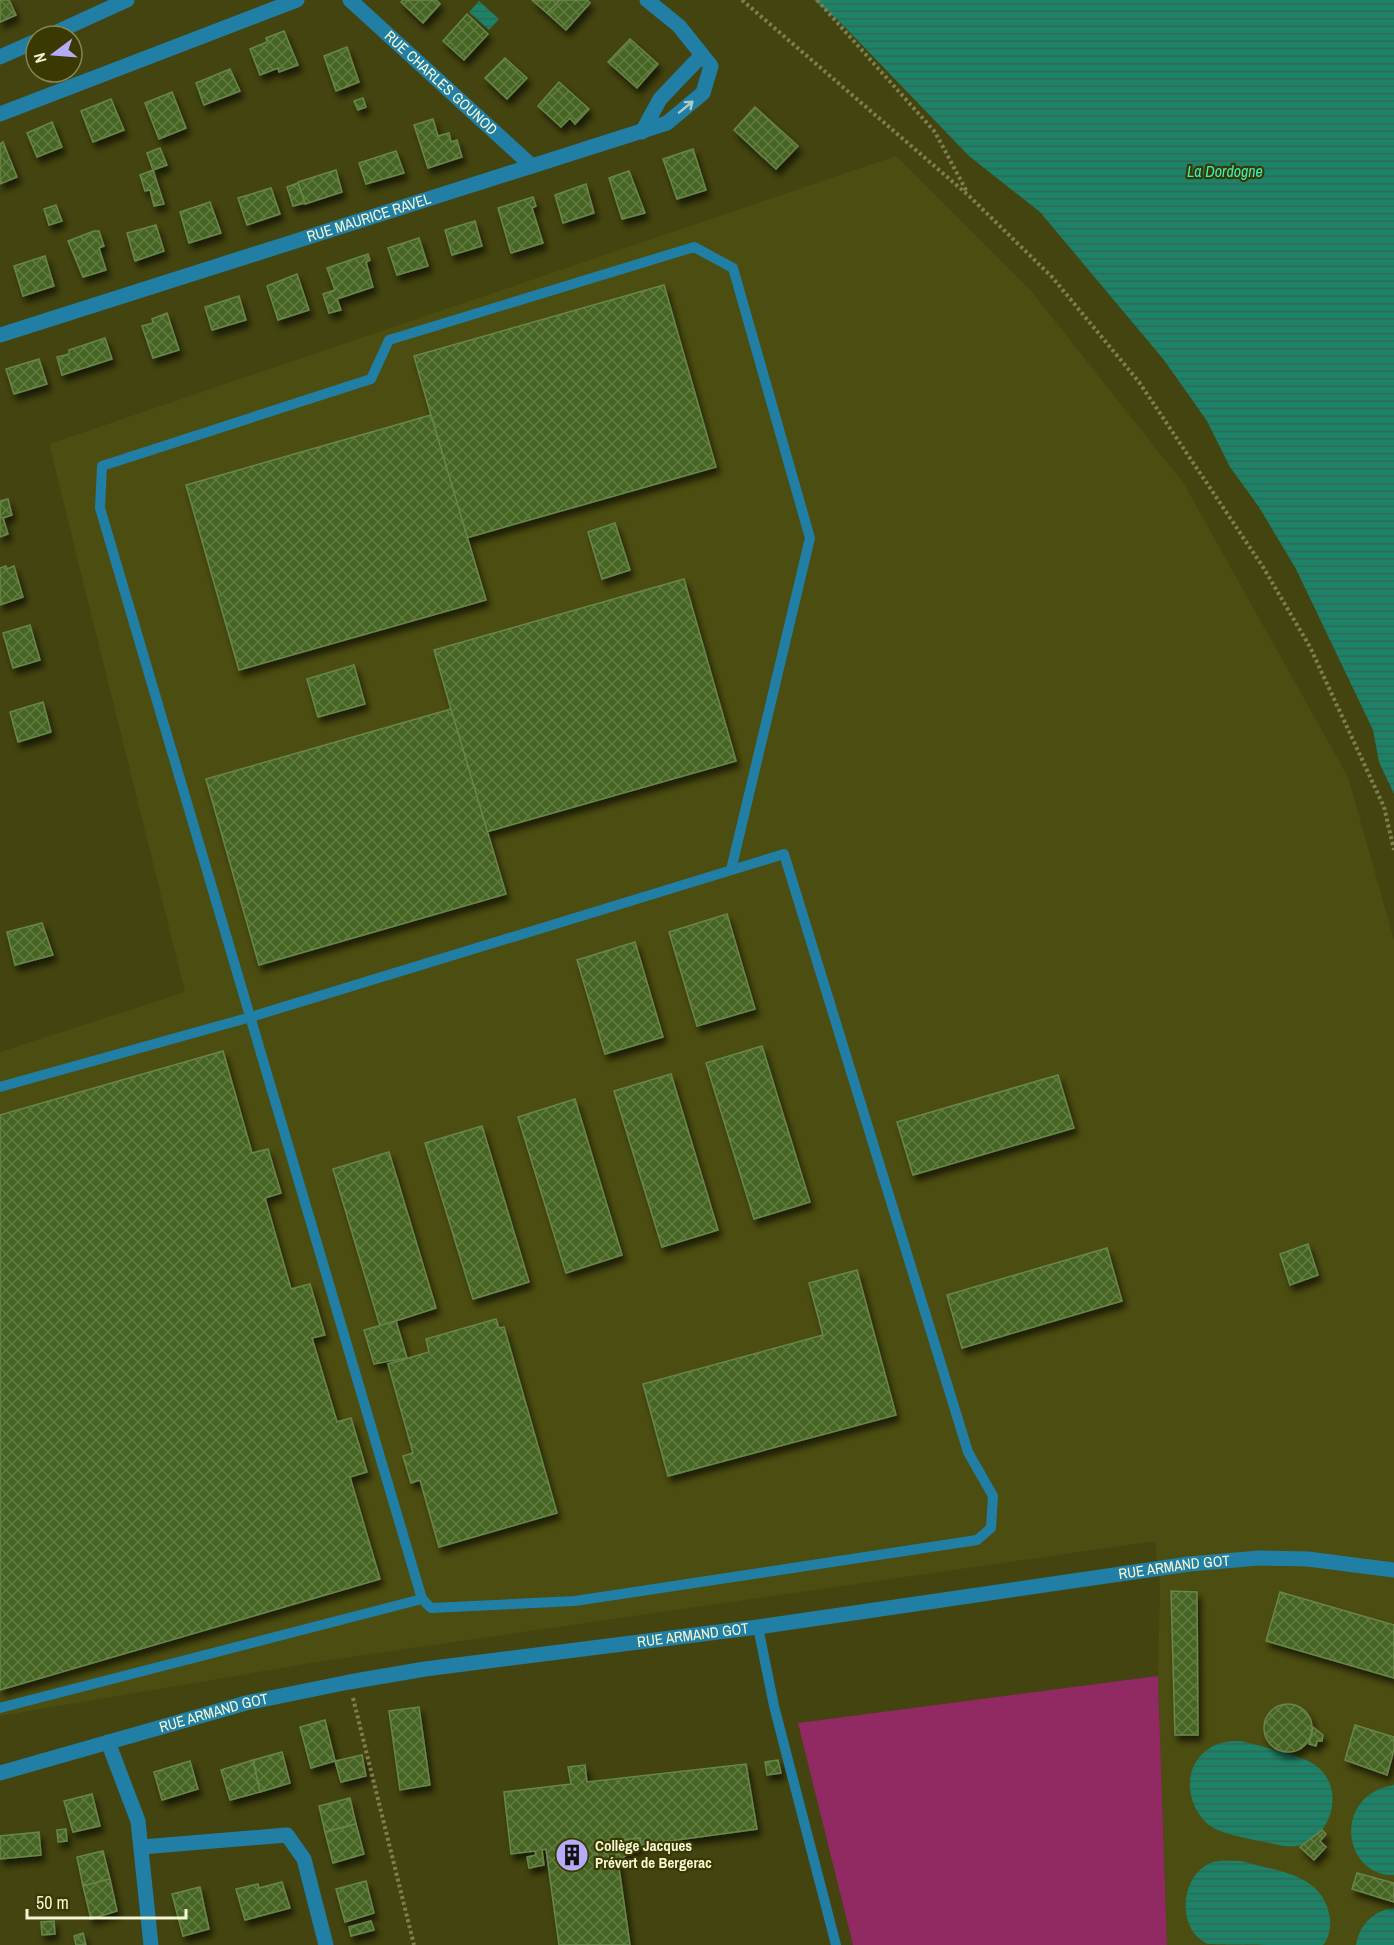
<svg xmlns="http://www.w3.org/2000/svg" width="1394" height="1945" font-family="'Archivo Narrow',sans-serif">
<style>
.built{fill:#4c4d10}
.grass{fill:#912963}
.water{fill:url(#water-rules)}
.building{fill:url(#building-cross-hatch);stroke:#69864b;stroke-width:1.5;filter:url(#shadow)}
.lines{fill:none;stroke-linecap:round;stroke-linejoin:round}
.path{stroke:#7e7f51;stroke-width:4;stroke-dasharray:3 3;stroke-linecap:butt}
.service{stroke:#217fa5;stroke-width:10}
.minor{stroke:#217fa5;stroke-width:15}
.oneway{stroke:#aaccc4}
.labels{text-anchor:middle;stroke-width:4.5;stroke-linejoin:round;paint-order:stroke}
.street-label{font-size:15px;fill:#f4f6d4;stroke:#393901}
.poi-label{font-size:15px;font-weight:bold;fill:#f4f6d4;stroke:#393901;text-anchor:start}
.water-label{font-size:16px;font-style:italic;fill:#3af0c0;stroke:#393901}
</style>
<defs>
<pattern id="water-rules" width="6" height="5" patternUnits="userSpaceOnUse" patternTransform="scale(1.5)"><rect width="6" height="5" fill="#1d8368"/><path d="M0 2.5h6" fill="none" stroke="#316956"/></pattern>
<pattern id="building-cross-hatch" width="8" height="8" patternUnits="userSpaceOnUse" patternTransform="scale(1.5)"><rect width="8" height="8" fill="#476524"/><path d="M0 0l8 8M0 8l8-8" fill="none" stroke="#627c43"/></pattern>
<filter id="shadow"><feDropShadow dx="3.5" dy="6" stdDeviation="3" flood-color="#0009"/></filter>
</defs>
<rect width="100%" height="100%" fill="#43440f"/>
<polygon class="built" points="896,156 1032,292 1184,484 1348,777 1394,940 1394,1945 1167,1945 1158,1676 1160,1586 1155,1541 329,1660 0,1716 0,1052 185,992 49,444"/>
<polygon class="grass" points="1158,1676 1167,1945 853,1945 798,1723"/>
<g class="water">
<polygon points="814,0 1394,0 1394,794 1379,762 1373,730 1296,569 1259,507 1230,467 1207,421 1164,360 1040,212 969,156 838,20"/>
<polygon points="479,1 499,19 489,30 469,12"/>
<path d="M1241,1741c18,5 61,14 74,24 38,27 9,92 -36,80 -17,-4 -58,-10 -70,-20 -22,-18 -28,-56 -2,-75 10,-8 22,-9 34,-9z"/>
<path d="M1394,1785v90c-51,2 -63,-80 0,-90z"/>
<path d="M1241,1861c37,11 82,12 89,57 1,8 -1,21 -7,27 -19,0 -104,0 -115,-1 -33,-14 -28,-71 5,-82 8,-2 20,-1 28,-1z"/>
<path d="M1394,1908v37h-38c3,-20 18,-35 38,-37z"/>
</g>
<g class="building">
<polygon points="0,0 9,0 16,15 0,22"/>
<polygon points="403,0 436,0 440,4 423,23 401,2"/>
<polygon points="532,0 560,0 547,13"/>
<polygon points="560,0 587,0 590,3 566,30 547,13"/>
<polygon points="467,14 488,34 464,60 443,41"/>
<polygon points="284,31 298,65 279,72 278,68 260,75 250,49 267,42 266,38"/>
<polygon points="630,39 658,64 637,88 608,62"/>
<polygon points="347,47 359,82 336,91 324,56"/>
<polygon points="505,58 527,78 507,99 485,78"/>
<polygon points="230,69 240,91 204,105 196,83"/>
<polygon points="559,82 589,109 575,124 570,118 561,127 538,106"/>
<polygon points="172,92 186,128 159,139 145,103"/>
<polygon points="363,98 366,107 358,110 354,101"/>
<polygon points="111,99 124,130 93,142 81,111"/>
<polygon points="755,107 798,146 776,169 734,130"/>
<polygon points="433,119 438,136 449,133 451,142 457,140 462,157 428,168 414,125"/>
<polygon points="52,122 62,147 37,157 27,133"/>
<polygon points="3,142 17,177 0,184 0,144"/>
<polygon points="160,148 167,165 153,170 147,153"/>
<polygon points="693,149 706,190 677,199 663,159"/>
<polygon points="396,151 404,173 366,184 359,163"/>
<polygon points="153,170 164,204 154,206 150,190 145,191 140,175"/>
<polygon points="336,170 342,192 305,204 298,182"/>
<polygon points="629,171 645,213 622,219 609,178"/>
<polygon points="298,183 305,203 293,206 287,187"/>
<polygon points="586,184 594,213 563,223 555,195"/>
<polygon points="271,188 280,214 247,225 238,198"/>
<polygon points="533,197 536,206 532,208 543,243 511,253 498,208"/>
<polygon points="210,202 221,233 189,243 180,212"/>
<polygon points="56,205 62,221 49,225 44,209"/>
<polygon points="475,221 482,246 452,255 445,230"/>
<polygon points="156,225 164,251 135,261 127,233"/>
<polygon points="94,231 99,231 104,246 99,248 106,270 83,277 68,241"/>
<polygon points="419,238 428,266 397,275 388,248"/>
<polygon points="368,254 370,260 366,262 373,287 337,299 341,310 329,313 323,294 335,290 327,268"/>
<polygon points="45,256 54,286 23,296 14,266"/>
<polygon points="297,274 309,310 278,320 267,286"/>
<polygon points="664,285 716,467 466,538 414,356"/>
<polygon points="239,296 246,320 212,330 205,307"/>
<polygon points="167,313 179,350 153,358 142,326 153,323 152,319"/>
<polygon points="105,338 112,359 62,375 57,357 69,354 69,350"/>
<polygon points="39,359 47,384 14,394 6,369"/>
<polygon points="431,415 486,600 239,670 186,485"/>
<polygon points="8,499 12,515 3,518 8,534 0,537 0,501"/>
<polygon points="615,523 630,570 602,579 588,532"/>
<polygon points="6,566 7,569 14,566 23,597 0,605 0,568"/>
<polygon points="684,579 736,761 486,832 434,650"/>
<polygon points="30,625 40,660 13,668 3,633"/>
<polygon points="354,665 365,704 318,717 307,679"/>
<polygon points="43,702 51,732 18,742 10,712"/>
<polygon points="451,709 506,894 259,965 206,779"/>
<polygon points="727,914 755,1009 697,1026 669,932"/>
<polygon points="42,923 53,955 15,965 7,932"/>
<polygon points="635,942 663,1037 605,1054 577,960"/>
<polygon points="762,1046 810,1202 754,1219 706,1063"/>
<polygon points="223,1051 252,1153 268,1149 281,1193 265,1198 291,1289 310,1284 325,1335 312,1338 337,1422 351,1418 367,1472 350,1477 380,1579 0,1690 0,1115"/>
<polygon points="671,1074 718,1230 662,1247 614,1091"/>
<polygon points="1058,1075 1074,1128 913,1175 897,1122"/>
<polygon points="575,1099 622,1255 566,1273 518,1117"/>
<polygon points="482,1126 529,1282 473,1299 425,1143"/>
<polygon points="389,1152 436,1308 380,1326 333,1169"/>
<polygon points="1308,1244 1318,1275 1290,1285 1280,1254"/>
<polygon points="1107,1248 1122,1301 962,1348 947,1295"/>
<polygon points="857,1270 896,1415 668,1476 643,1384 823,1335 809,1283"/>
<polygon points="496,1319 499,1328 504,1327 557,1513 439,1547 420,1480 411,1483 403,1456 413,1453 388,1364 429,1352 426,1339"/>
<polygon points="396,1321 407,1358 374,1364 364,1330"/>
<polygon points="1171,1591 1197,1592 1198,1735 1175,1735"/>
<polygon points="1280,1592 1394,1625 1394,1678 1266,1641"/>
<circle cx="1288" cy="1728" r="24"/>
<polygon points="419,1707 430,1785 400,1790 389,1711"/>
<polygon points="325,1720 335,1761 311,1768 300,1727"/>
<polygon points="1355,1725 1394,1737 1394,1750 1387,1775 1345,1760"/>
<polygon points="1313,1727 1323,1735 1322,1741 1317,1741 1316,1746 1309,1744"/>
<polygon points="282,1752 290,1783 260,1792 253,1760"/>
<polygon points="362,1755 366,1776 341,1782 335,1761"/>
<polygon points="253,1760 260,1792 230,1800 221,1770"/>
<polygon points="778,1760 781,1773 767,1775 765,1762"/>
<polygon points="190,1761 198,1789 162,1800 154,1772"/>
<polygon points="746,1764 757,1829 641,1845 640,1838 596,1843 598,1862 618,1861 630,1945 559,1945 546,1849 542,1850 544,1865 529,1868 527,1857 536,1855 535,1851 511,1854 504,1792 571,1784 568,1767 585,1765 587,1782"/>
<polygon points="92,1794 100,1826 73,1832 64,1801"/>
<polygon points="350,1798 356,1824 325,1832 319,1806"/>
<polygon points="356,1824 364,1854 333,1863 325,1832"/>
<polygon points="66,1829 67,1841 58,1842 57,1830"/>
<polygon points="1322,1830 1326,1834 1320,1841 1326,1847 1314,1860 1300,1847"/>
<polygon points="39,1832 41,1855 0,1859 0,1836"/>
<polygon points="640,1838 641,1845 618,1861 598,1862 596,1843"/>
<polygon points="103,1851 110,1879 83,1886 77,1857"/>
<polygon points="1357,1873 1394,1883 1394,1902 1352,1889"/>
<polygon points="110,1879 117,1911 91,1919 83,1886"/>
<polygon points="366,1881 374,1913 345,1922 336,1889"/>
<polygon points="282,1882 290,1908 245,1920 236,1889 258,1884 259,1888"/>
<polygon points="200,1887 209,1929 183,1936 172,1894"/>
<polygon points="54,1921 55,1934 42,1935 41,1922"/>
<polygon points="371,1921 374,1930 351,1936 349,1927"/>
<polygon points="83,1933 86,1945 76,1945 74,1936"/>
</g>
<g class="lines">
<g class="path">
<polyline points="742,0 968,195 1052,277 1139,382 1263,567 1310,647 1384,807 1394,850"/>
<polyline points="817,0 935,132 967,192"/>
<polyline points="353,1698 414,1945"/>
</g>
<g class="service">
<polyline points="0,1087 251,1017 784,854 968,1452 993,1496 991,1528 977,1540 575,1601 431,1608 422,1599 0,1708"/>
<polyline points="422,1599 100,508 102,466 371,379 389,340 694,247 733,268 810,538 731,870"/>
<polyline points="758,1627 774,1706 836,1945"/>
</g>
<g class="minor">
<path id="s1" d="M350,0l182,166"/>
<polyline points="48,36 127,0"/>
<polyline points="0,57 36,41"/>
<polyline points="0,114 297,0"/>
<polyline points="642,132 660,99 702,55"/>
<path id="s2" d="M0,335l667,-212 36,-30 8,-27 -32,-40 -32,-26"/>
<polyline points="108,1742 138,1821 151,1945"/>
<path id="s3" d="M0,1773l246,-70 103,-21 76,-13 333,-42 431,-63 70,-6 49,1 86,11"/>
<polyline points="142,1847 287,1835 304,1859 326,1945"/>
</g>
</g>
<defs><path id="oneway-shaft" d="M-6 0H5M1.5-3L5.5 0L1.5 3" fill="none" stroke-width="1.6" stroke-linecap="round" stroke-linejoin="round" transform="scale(1.5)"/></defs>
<use class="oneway" href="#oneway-shaft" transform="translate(686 107) rotate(-39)"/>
<defs>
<symbol id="building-disc" viewBox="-11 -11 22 22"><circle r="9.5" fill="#b6abf8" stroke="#393901"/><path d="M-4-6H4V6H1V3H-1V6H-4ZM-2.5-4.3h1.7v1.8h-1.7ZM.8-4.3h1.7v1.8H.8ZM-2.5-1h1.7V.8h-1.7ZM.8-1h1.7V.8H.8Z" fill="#111"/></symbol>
</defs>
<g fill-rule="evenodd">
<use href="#building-disc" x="553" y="1836" width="38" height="38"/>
</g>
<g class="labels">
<g class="street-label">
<text dy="5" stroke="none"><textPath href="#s1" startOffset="123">RUE CHARLES GOUNOD</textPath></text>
<text dy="5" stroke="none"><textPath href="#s2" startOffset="387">RUE MAURICE RAVEL</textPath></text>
<text dy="5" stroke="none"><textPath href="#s3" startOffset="1194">RUE ARMAND GOT</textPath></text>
<text dy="5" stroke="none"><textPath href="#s3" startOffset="708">RUE ARMAND GOT</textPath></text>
<text dy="5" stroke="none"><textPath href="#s3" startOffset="222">RUE ARMAND GOT</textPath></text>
</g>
<g class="poi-label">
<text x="595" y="1851">Collège Jacques<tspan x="595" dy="17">Prévert de Bergerac</tspan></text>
</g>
<g class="water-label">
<text x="1225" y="177">La Dordogne</text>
</g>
</g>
<g transform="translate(54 54) rotate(254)"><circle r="28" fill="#393901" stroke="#848555" stroke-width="1.5"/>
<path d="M0-4.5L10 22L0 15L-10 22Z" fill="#b6abf8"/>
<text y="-9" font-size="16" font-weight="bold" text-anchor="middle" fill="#f4f6d4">N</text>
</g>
<path d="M27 1909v9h159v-9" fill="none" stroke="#f4f6d4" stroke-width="3"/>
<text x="36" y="1909" font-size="18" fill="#f4f6d4" stroke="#393901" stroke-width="4.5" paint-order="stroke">50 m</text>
</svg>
